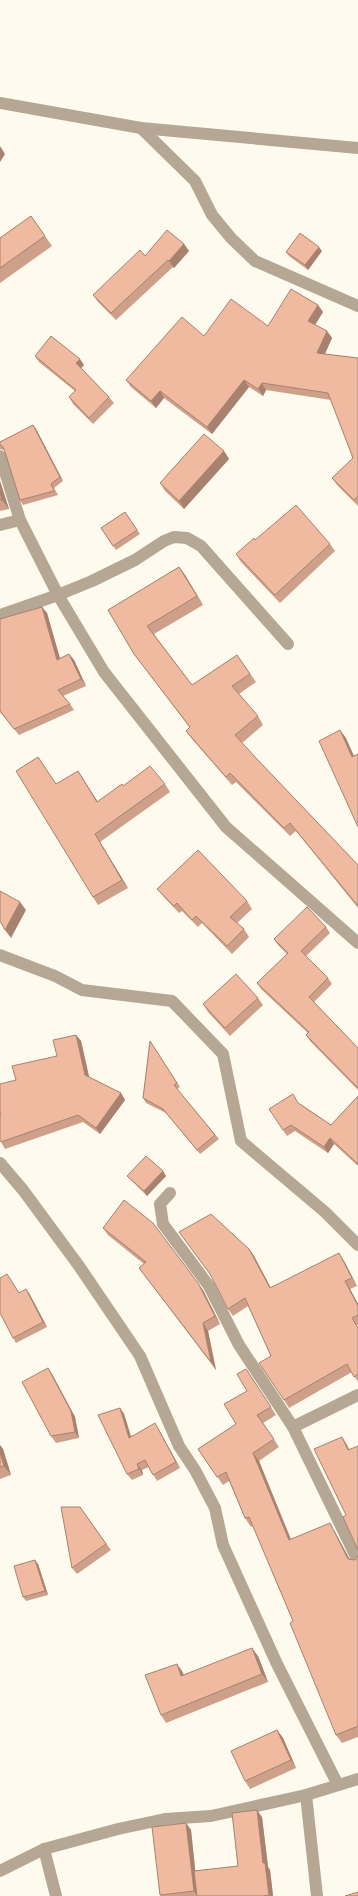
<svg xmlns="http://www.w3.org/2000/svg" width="358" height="1896" font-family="'Asap Condensed',sans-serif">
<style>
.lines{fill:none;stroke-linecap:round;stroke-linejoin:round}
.service{stroke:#b6a794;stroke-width:12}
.minor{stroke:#b6a794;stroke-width:12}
.wall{fill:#cea089}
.shaded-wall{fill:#a7826f}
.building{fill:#efba9f;stroke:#a7826f}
</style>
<rect width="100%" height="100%" fill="#fefaee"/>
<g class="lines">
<g class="service">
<polyline points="0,103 141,128 358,148"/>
<polyline points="141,128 195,181 212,215 231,238 255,261 358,306"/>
<polyline points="0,525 20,520"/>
<polyline points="0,615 58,595 92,581 135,560 164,541 174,537 187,538 201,546 288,644"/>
<polyline points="0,955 55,976 82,990 172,1001 223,1054 241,1141 325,1212 358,1245"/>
<polyline points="0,1163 23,1190 79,1266 140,1356 179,1446 195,1470 215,1508 223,1545 277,1664 338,1785"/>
<polyline points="170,1193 160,1204 163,1224 209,1286 239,1345 293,1427 358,1561"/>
<polyline points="293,1427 358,1395"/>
<polyline points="306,1795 317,1896"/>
<polyline points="0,1871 44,1849 118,1829 165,1819 211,1816 306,1795 358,1779"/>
</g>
<g class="minor">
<polyline points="0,456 20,520 58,595 104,672 226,827 358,943"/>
<polyline points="44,1849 56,1896"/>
</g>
</g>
<g class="wall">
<polygon points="31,216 52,246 0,283 0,238"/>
<polygon points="184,244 189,251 174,268 173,267 116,320 98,302 93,295 145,256"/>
<polygon points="322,251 308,270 289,256 286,252"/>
<polygon points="318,305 323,312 315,325 327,331 332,338 325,354 358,358 358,506 337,485 332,478 353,458 331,400 266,390 263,396 249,387 212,434 164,398 156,408 131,387 126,380 204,336 268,326"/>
<polygon points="35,356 84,365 81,368 109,397 114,403 93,424 73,404 69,397 75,391 39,362"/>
<polygon points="33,425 36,429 63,481 54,488 58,495 23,505 20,500 4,450 0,449 0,442"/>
<polygon points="224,451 229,459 184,509 165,491 160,483"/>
<polygon points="0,481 9,509 0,511"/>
<polygon points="125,512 140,534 116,550 101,528"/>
<polygon points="255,540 330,544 335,551 280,603 241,562 236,554"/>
<polygon points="179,567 185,575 203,605 154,634 192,685 237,655 256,682 239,694 258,716 263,725 242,743 255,757 358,865 358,908 296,831 290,836 236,782 232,785 192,739 186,731 190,728 134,654 108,610"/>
<polygon points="42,607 47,613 60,658 69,654 74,660 86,686 63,696 70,704 74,710 19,735 0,712 0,619"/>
<polygon points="38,757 56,784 78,771 98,802 123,786 165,784 170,792 100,842 128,888 98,905 93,897"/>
<polygon points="157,889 247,901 252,909 237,923 244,929 249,937 232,954 202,923 198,927 182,911 179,913 163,896"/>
<polygon points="326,927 330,933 306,956 328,978 332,984 314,1002 358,1048 358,1090 310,1041 306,1035 308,1033 261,989 257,983 287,954 278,945 274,939"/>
<polygon points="258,998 263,1005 230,1036 208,1012 203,1004"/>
<polygon points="76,1035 81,1041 89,1077 121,1093 125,1100 100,1134 83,1122 5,1149 1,1142 16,1080 57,1056"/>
<polygon points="150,1041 180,1087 177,1089 219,1139 200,1154 166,1113 146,1103 143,1098"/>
<polygon points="358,1096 358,1166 334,1144 328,1153 295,1131 287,1136 283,1130 299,1103 331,1125"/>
<polygon points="163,1171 166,1176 147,1196 127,1176"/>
<polygon points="103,1228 203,1290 220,1324 208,1331 216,1370 139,1268 144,1264 108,1235"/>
<polygon points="249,1249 254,1256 271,1288 344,1261 357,1286 350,1289 358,1304 358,1324 357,1325 358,1327 358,1382 352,1372 289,1408 284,1400 271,1356 248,1306 233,1316 228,1309"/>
<polygon points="10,1279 19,1293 29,1293 47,1327 16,1343 13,1338"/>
<polygon points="48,1368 52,1374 75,1417 79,1438 56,1443 51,1436"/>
<polygon points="246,1369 276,1415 263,1423 279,1447 259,1461 291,1539 335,1532 349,1559 355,1560 358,1556 358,1737 342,1743 336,1735 293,1621 253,1526 251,1527 245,1518 229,1481 223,1485 198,1449 236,1424 247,1391"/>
<polygon points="120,1408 124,1414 131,1436 159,1430 180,1468 157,1481 149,1467 142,1470 143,1475 132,1480 127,1474"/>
<polygon points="0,1445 3,1449 11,1475 0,1479"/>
<polygon points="80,1507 111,1550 77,1574 72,1568"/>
<polygon points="38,1564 48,1595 26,1601 23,1597"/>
<polygon points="258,1656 268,1682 166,1723 161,1715 182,1671 184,1675"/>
<polygon points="277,1730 283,1738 296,1768 250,1789 245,1781"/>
<polygon points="262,1817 268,1867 270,1870 273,1896 161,1896 160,1895 186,1823 191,1830 195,1871 238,1866"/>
</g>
<g class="shaded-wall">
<polygon points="0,146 5,154 0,162"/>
<polygon points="184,244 189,251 174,268 169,261"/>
<polygon points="319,247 322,251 308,270 305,265"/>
<polygon points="318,305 323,312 313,328 308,321"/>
<polygon points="327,331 332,338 322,360 317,353"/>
<polygon points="80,359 84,365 80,369 76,363"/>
<polygon points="244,380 249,387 212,434 207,427"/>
<polygon points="262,383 266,390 263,396 258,389"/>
<polygon points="160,391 164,398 156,408 151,401"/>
<polygon points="33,425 36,429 63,481 60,477"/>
<polygon points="224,451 229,459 184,509 179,501"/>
<polygon points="0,481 9,509 2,500 0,492"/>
<polygon points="179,567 185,575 203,605 197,596"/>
<polygon points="42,607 47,613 62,666 57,660"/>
<polygon points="69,654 74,660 86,686 81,679"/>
<polygon points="340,730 346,738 358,765 352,757"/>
<polygon points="78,771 83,779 103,810 97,802"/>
<polygon points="95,834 100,842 128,888 122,880"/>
<polygon points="20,902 26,910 11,938 5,930"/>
<polygon points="76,1035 81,1041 90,1081 85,1075"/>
<polygon points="121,1093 125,1100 100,1134 96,1128"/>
<polygon points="330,1138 334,1144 328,1153 324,1147"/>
<polygon points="163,1171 166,1176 147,1196 144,1191"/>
<polygon points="249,1249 254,1256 275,1296 270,1288"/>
<polygon points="339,1253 344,1261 357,1286 352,1278"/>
<polygon points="345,1281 350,1289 358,1304 358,1306"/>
<polygon points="198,1283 203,1290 220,1324 215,1316"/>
<polygon points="26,1289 29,1293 47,1327 43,1322"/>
<polygon points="203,1323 208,1331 216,1370 211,1362"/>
<polygon points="48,1368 52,1374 75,1417 79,1438 75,1432"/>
<polygon points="120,1408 124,1414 133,1444 129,1438"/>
<polygon points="155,1423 159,1430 180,1468 176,1462"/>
<polygon points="342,1437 347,1445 354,1459 348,1450"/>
<polygon points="0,1445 3,1449 11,1475 4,1466 0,1452"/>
<polygon points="253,1453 259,1461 294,1548 289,1540"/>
<polygon points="137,1464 142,1470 143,1475 139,1469"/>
<polygon points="330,1523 335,1532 354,1567 348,1559"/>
<polygon points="35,1560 38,1564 48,1595 45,1591"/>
<polygon points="252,1648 258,1656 268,1682 262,1674"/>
<polygon points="177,1664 182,1671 187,1684 181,1676"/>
<polygon points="277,1730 283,1738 296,1768 291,1760"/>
<polygon points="257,1810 262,1817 268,1867 270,1870 273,1896 270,1896 269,1895 263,1863"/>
<polygon points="186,1823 191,1830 198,1896 197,1896 194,1891"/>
</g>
<g class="building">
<polygon points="31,216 45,236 0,268 0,238"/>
<polygon points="167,230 184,244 169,261 168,260 111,313 93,295 140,250 145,256"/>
<polygon points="300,233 319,247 305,265 286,252"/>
<polygon points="291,289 318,305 308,321 327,331 317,353 358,358 358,496 354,500 332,478 353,458 328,393 262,383 258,389 244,380 207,427 160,391 151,401 126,380 182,317 204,336 231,299 268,326"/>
<polygon points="51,336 80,359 76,363 109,397 89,418 69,397 76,390 35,356"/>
<polygon points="33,425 60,477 51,484 54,491 20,500 4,449 2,446 0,445 0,442"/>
<polygon points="204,434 224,451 179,501 160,483"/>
<polygon points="0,492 2,500 0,500"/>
<polygon points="296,505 330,544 275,595 236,554 254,538 255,540"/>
<polygon points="125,512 137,530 113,546 101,528"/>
<polygon points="179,567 197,596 147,626 192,685 237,655 250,674 232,686 258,716 235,735 255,757 358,865 358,906 290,823 284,828 230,773 226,777 186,731 190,727 134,654 108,610"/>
<polygon points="42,607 57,660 69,654 81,679 58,690 70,704 14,729 0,711 0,619"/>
<polygon points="340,730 352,757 358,754 358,827 319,741"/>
<polygon points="38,757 56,784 78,771 97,802 122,784 123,786 150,766 165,784 95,834 122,880 93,897 16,771"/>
<polygon points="198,850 247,901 230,917 244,929 227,946 196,916 192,920 177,903 174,906 157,889"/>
<polygon points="0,891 20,902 5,930 0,921"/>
<polygon points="307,907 326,927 301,951 328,978 309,997 358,1048 358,1088 306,1035 309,1032 257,983 288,953 274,939"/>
<polygon points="236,974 258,998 225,1028 203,1004"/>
<polygon points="76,1035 85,1075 121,1093 96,1128 78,1115 1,1142 0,1140 0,1116 1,1115 0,1111 0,1084 16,1080 12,1066 57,1056 53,1040"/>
<polygon points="150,1041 177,1083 174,1085 215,1135 197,1150 163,1109 143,1098"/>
<polygon points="293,1094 298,1103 331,1125 358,1096 358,1164 330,1138 324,1147 291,1125 283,1130 269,1109"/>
<polygon points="146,1156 163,1171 144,1191 127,1176"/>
<polygon points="124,1200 153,1223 198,1283 215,1316 203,1323 211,1362 139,1268 146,1262 103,1228"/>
<polygon points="211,1214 249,1249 270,1288 339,1253 352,1278 345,1281 358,1306 358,1315 352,1318 358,1328 358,1374 354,1377 347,1364 284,1400 259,1363 271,1356 245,1298 228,1309 210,1274 179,1232"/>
<polygon points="7,1274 19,1293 26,1289 43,1322 13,1338 0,1313 0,1278"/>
<polygon points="48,1368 71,1411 75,1432 51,1436 22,1382"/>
<polygon points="246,1369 271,1407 257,1415 274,1439 253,1453 289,1540 330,1523 348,1559 355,1560 358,1556 358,1726 336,1735 290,1623 293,1621 249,1517 245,1518 226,1472 217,1477 198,1449 236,1424 224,1404 247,1391 237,1374"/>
<polygon points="120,1408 129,1438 155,1423 176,1462 153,1475 145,1460 137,1464 139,1469 127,1474 98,1415"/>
<polygon points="342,1437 348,1450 358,1446 358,1550 343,1517 346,1515 314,1449"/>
<polygon points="0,1452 4,1466 0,1467"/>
<polygon points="61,1507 80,1507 106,1544 72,1568"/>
<polygon points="35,1560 45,1591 23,1597 14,1566"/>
<polygon points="252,1648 262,1674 161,1715 145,1675 177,1664 181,1676"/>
<polygon points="277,1730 291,1760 245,1781 231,1751"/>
<polygon points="257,1810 263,1863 265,1863 269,1895 263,1896 197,1896 194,1871 238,1866 232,1813"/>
<polygon points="186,1823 194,1891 160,1895 152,1827"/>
<polygon points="358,1892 358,1896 345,1896"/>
</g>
</svg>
